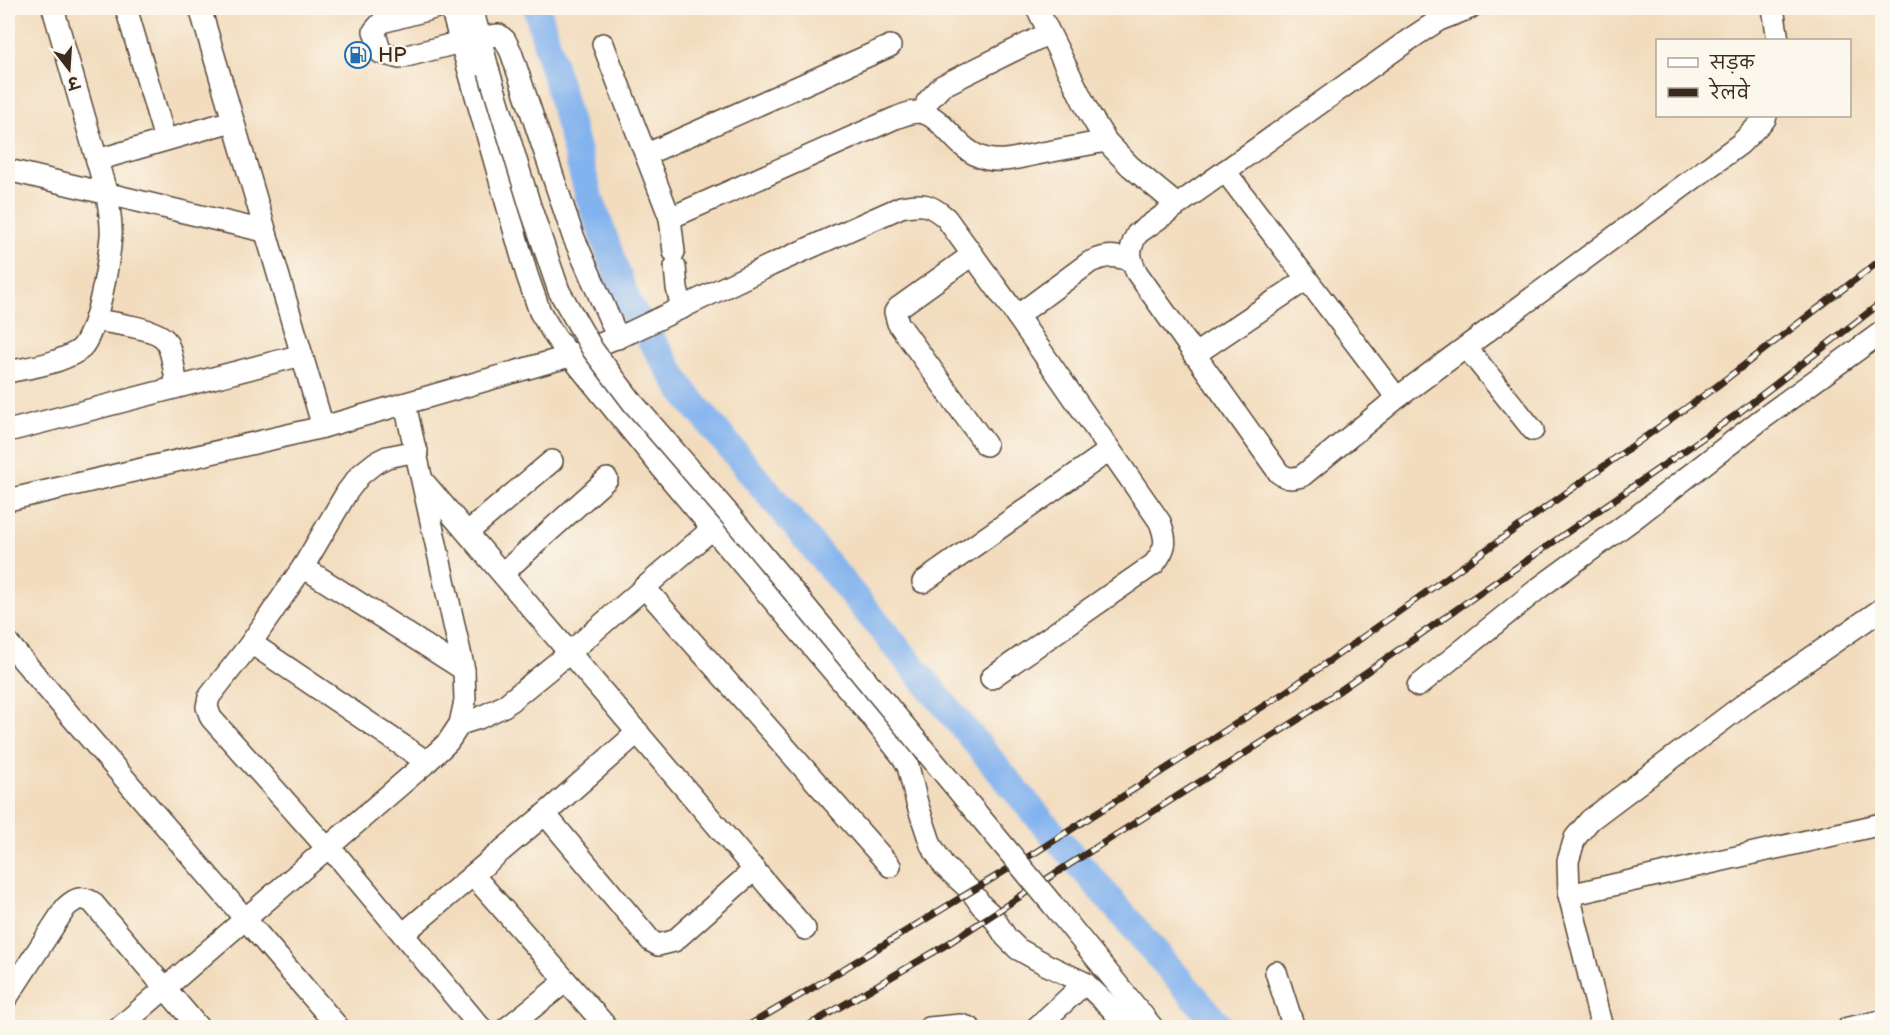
<svg xmlns="http://www.w3.org/2000/svg" width="1890" height="1035" font-family="'Balsamiq Sans','Playpen Sans Deva',sans-serif">
<style>
.lines{fill:none;stroke-linecap:round;stroke-linejoin:round}
.river{stroke:#83b3ee;stroke-width:28}
.minor-casing{stroke:#564536;stroke-width:24}
.minor{stroke:#fff;stroke-width:21}
.rail-casing{stroke:#3b2a1e;stroke-width:7}
.rail{stroke:#fbf7ec;stroke-width:4.5;stroke-dasharray:14;stroke-linecap:butt}
.minor-bridge-casing{stroke:#564536;stroke-width:24;stroke-linecap:butt}
.minor-bridge{stroke:#fff;stroke-width:21}
.labels{text-anchor:middle;stroke-width:4.5;stroke-linejoin:round;paint-order:stroke}
.poi-label{font-size:21px;fill:#3b2a1e;stroke:#fbf7ec;text-anchor:start}
</style>
<rect width="100%" height="100%" fill="#fbf7ec"/>
<filter id="ink" filterUnits="userSpaceOnUse"><feTurbulence type="fractalNoise" baseFrequency=".0167" numOctaves="2"/><feDisplacementMap in="SourceGraphic" scale="12" xChannelSelector="R" yChannelSelector="G"/><feConvolveMatrix kernelMatrix="1 2 1 2 8 2 1 2 1" color-interpolation-filters="sRGB"/></filter>
<filter id="wash" filterUnits="userSpaceOnUse"><feTurbulence type="fractalNoise" baseFrequency=".008" numOctaves="4" result="noise"/><feDisplacementMap in="SourceGraphic" scale="24" xChannelSelector="R" yChannelSelector="G"/><feGaussianBlur stdDeviation="1.35" result="paint"/><feColorMatrix in="noise" values="0 0 0 0 0 0 0 0 0 0 0 0 0 0 0 0 0 1.4 0 .05"/><feComposite in="paint" operator="in"/></filter>
<g filter="url(#wash)">
<rect width="100%" height="100%" fill="#f2dcbd"/>
<g class="lines">
<polyline class="river" points="537,8 589,196 627,302 684,392 1028,805 1221,1028"/>
</g>
</g>
<g filter="url(#ink)">
<g class="lines">
<defs>
<g id="minor">
<polyline points="126,8 165,139"/>
<polyline points="200,8 323,427"/>
<polyline points="434,8 382,22 374,31 381,53 399,58 480,37 499,35 505,40 511,52 573,236 618,338"/>
<polyline points="451,8 527,275 540,312 556,338 673,482 870,715 902,756 908,766 917,803 931,845 944,866 971,891 982,906 992,915 1006,937 1018,949 1047,965 1085,983 1112,1009 1127,1028"/>
<polyline points="472,8 489,72"/>
<polyline points="1037,8 1089,113 1106,141 1130,166 1177,205"/>
<path d="M1470,8l-31,12 -29,19 -273,195c-9,17 -8,23 0,39l142,200c8,6 13,6 23,3l95,-78 343,-254 25,-25 1,-3"/>
<polyline points="1773,8 1778,40"/>
<polyline points="603,44 670,218 674,252"/>
<polyline points="924,113 927,102 942,86 1049,33"/>
<polyline points="647,154 890,46"/>
<polyline points="97,160 232,121"/>
<polyline points="8,170 264,231"/>
<polyline points="1225,171 1397,398"/>
<path d="M670,218l223,-99c10,-4 21,-9 31,-6 22,7 33,39 63,46 17,4 38,-3 55,-6 21,-4 42,-8 64,-12"/>
<polyline points="972,255 898,308 895,312 898,323 986,445"/>
<polyline points="675,267 677,288 682,308"/>
<path d="M1017,316l73,-54c17,-7 23,-7 40,-2"/>
<path d="M95,320c16,3 63,8 71,21 7,12 8,31 11,45"/>
<polyline points="1466,347 1533,430"/>
<polyline points="1194,355 1307,279"/>
<path d="M8,372c23,-5 49,-8 70,-21 19,-12 31,-91 33,-115 1,-14 -2,-27 -4,-41l-54,-187"/>
<polyline points="405,404 464,670 465,701 460,724"/>
<polyline points="8,431 302,355"/>
<polyline points="417,451 387,457 375,463 360,475 347,492 303,567 251,643 209,697 207,707 211,718 327,848 340,859 481,1028"/>
<polyline points="423,481 805,929"/>
<path d="M8,500l315,-73 247,-71 61,-24 140,-67 130,-58c21,-4 28,-4 45,11l71,98 143,206c7,19 7,25 -6,42l-163,114"/>
<polyline points="468,532 552,461"/>
<polyline points="303,567 464,670"/>
<polyline points="503,573 607,479"/>
<polyline points="923,582 1110,450"/>
<polyline points="644,587 890,866"/>
<polyline points="8,643 339,1028"/>
<polyline points="251,643 427,762"/>
<polyline points="1418,686 1539,588 1636,517 1758,422 1882,332"/>
<polyline points="545,814 651,941 658,945 674,941 755,869"/>
<polyline points="473,875 604,1024"/>
<polyline points="1569,895 1882,824"/>
<polyline points="1052,904 1153,1028"/>
<polyline points="403,934 545,814 638,732"/>
<polyline points="1276,972 1294,1028"/>
<path d="M8,996l58,-89c9,-8 15,-11 26,-5l107,126"/>
<polyline points="119,1028 427,762 448,742 460,724 479,718 504,706 569,653 713,528"/>
<polyline points="507,1028 566,981"/>
<polyline points="929,1028 961,1025 970,1028"/>
<polyline points="1036,1028 1085,983"/>
<polyline points="1602,1028 1569,895 1568,861 1575,838 1590,820 1747,702 1882,609"/>
<polyline points="1848,1028 1882,1021"/>
</g>
</defs>
<use href="#minor" class="minor-casing"/>
<use href="#minor" class="minor"/>
<defs>
<g id="rail">
<polyline points="744,1028 814,987 1036,852 1284,693 1717,386 1882,259"/>
<polyline points="804,1028 946,945 1059,871 1299,719 1737,414 1882,302"/>
</g>
</defs>
<use href="#rail" class="rail-casing"/>
<use href="#rail" class="rail"/>
<defs>
<polyline id="minor-bridge" points="489,72 531,209 559,291 593,350 633,403 729,514 1052,904"/>
</defs>
<use href="#minor-bridge" class="minor-bridge-casing"/>
<use href="#minor-bridge" class="minor-bridge"/>
</g>
</g>
<defs>
<symbol id="fuel-ring" viewBox="-11 -11 22 22"><circle r="9.5" fill="#fbf7ec" stroke="#1f6fb2" stroke-width="1.5"/><path d="M-5.5-6h7V0h2V4h1.3V-2.5L3-4.5l.8-.8L6-3V5H2.5V1h-1V6h-7ZM-4.2-4.7v3.2H.2V-4.7Z" fill="#1f6fb2"/></symbol>
</defs>
<g fill-rule="evenodd">
<use href="#fuel-ring" x="343" y="40" width="30" height="30"/>
</g>
<g class="labels">
<g class="poi-label">
<text x="378" y="62">HP</text>
</g>
</g>
<rect width="1890" height="1035" fill="none" stroke="#fbf7ec" stroke-width="30"/>
<rect x="1656" y="39" width="195" height="78" fill="#fbf7ec" stroke="#aea59a" stroke-width="1.5"/>
<rect x="1668" y="58" width="30" height="9" fill="#ffffff" stroke="#aea59a" stroke-width="1.5"/>
<text x="1710" y="69" font-size="18" fill="#3b2a1e">सड़क</text>
<rect x="1668" y="88" width="30" height="9" fill="#3b2a1e" stroke="#aea59a" stroke-width="1.5"/>
<text x="1710" y="99" font-size="18" fill="#3b2a1e">रेलवे</text>
<g transform="translate(69 69) rotate(163)" stroke="#fbf7ec" stroke-width="4.5" paint-order="stroke">
<path d="M0-4.5L10 22L0 15L-10 22Z" fill="#3b2a1e"/>
<text y="-9" font-size="16" font-weight="bold" text-anchor="middle" fill="#3b2a1e">उ</text>
</g>
</svg>
